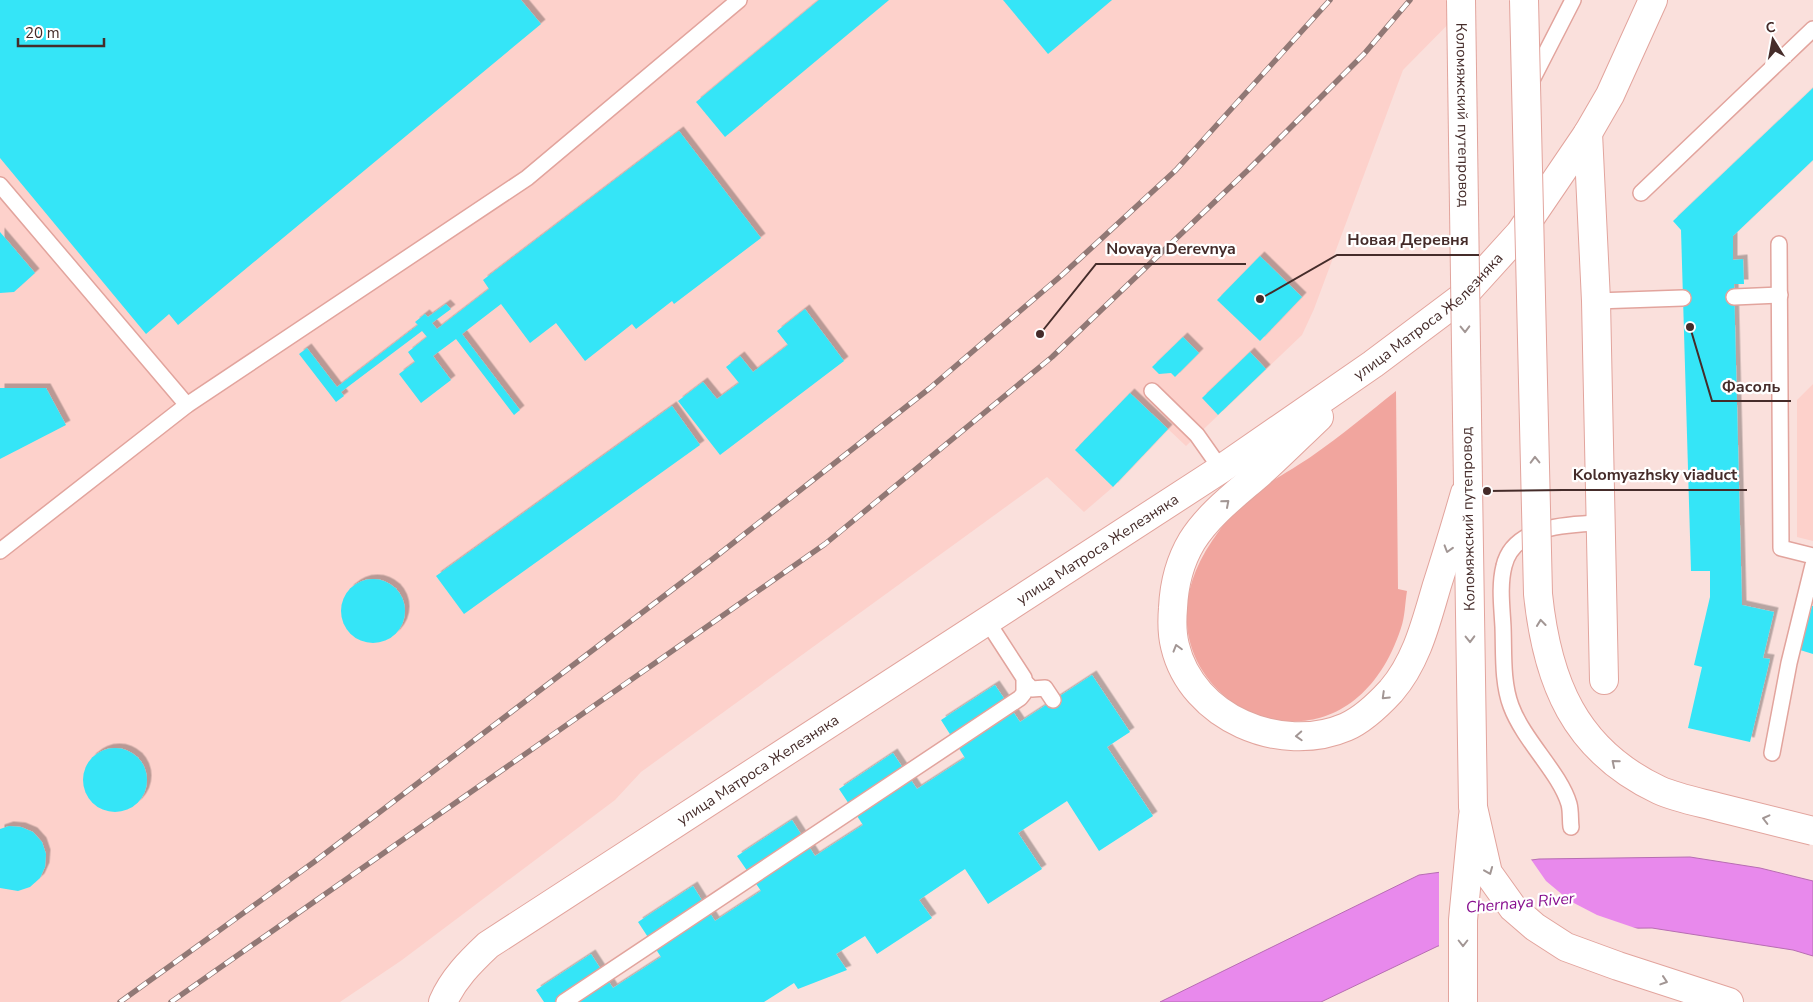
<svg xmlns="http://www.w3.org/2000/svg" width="1813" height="1002" font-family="'Nunito Sans',sans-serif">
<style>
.built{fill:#fdd1cb}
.green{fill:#f1a59e}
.water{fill:#e889ec;stroke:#b76db2}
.pier{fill:#fae0dc}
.building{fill:#36e5f7;filter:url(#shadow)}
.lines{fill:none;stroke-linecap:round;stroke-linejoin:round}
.lane-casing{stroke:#e2a49d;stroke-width:18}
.street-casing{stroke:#e2a49d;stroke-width:30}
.secondary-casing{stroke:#e2a49d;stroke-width:30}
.primary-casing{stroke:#e2a49d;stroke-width:30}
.lane{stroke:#fff;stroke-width:15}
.street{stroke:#fff;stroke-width:28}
.secondary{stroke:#fff;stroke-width:28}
.primary{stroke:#fff;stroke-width:28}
.rail-casing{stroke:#917875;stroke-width:5.5}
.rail{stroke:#fff;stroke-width:4;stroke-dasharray:11;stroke-linecap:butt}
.primary-bridge-casing{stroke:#e2a49d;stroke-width:30;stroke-linecap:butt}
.primary-bridge{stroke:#fff;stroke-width:28}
.oneway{stroke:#a29694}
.labels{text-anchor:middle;stroke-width:4.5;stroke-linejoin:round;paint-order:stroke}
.street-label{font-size:15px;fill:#452c2a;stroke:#fff}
.water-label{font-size:16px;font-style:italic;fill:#88108f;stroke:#fff}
.leader{fill:none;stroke:#452c2a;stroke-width:2}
.callout-dot{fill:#452c2a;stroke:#fff;stroke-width:2}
.callout-label{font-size:16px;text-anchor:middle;font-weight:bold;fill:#452c2a;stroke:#fff;stroke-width:4.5;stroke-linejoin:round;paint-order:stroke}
</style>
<defs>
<filter id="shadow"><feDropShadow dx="4.5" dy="-4.5" stdDeviation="0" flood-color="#0004"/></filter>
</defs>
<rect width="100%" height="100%" fill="#fae0dc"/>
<g class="built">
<polygon points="0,0 1472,0 1403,70 1314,309 1302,335 1186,446 1168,429 1113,487 1084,512 1047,477 641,772 615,800 402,960 340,1002 0,1002"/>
<polygon points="1813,384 1813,541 1797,537 1797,400"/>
</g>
<path class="green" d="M1396,391l2,198 9,2c-2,12 -2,26 -6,37 -61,186 -290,61 -189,-87 8,-12 18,-25 28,-36 16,-16 52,-35 72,-49 29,-20 56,-43 84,-65z"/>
<polygon class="water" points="1690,857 1760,868 1813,881 1813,956 1793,950 1652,928 1548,929 1438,946 1321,1002 1160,1002 1419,875 1539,859"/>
<polygon class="pier" points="1530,858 1546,881 1570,901 1597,915 1641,930 1548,932 1439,948 1439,869"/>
<g class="building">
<polygon points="0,0 521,0 541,24 178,325 169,314 146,334 0,158"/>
<polygon points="819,0 889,0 725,137 696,102"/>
<polygon points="1003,0 1112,0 1048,54"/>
<polygon points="1813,88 1813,160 1733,236 1733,260 1743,259 1744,284 1734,284 1742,605 1774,612 1763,658 1770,659 1750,742 1688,728 1702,667 1694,665 1710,597 1710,571 1691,571 1681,230 1673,221"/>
<polygon points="679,131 761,238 674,304 672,301 636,329 632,324 585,361 556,323 530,343 501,304 462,334 520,410 514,415 456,339 433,356 451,380 421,403 399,374 415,362 408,352 427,337 422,331 341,392 344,396 336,402 299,354 307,348 337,387 418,325 415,322 425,314 428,317 446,304 451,309 432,323 437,329 489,289 483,280"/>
<polygon points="0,232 35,273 14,292 0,293"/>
<polygon points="1260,256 1302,297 1260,341 1217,300"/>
<polygon points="805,309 844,361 720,455 678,401 703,382 717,399 739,383 726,367 740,356 753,372 788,345 777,331"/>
<polygon points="1183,337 1199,353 1175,377 1171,373 1159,374 1152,367"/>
<polygon points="1250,352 1266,369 1218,415 1202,398"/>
<polygon points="0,388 46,388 66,425 0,459"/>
<polygon points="1130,393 1168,429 1113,487 1075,450"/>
<polygon points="672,406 700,445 464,614 436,576"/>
<circle cx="373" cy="611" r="32"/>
<polygon points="1812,606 1813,606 1813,654 1800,650"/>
<polygon points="1092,675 1130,732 1107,747 1153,816 1099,851 1067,801 1018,833 1042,869 988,904 965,869 919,900 932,918 877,954 865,936 836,954 847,970 798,989 794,983 764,1002 544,1002 536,990 591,954 613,988 661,957 638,922 693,886 715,921 761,891 737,856 792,820 815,856 863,825 839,789 893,753 917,789 965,758 941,720 995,685 1020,722"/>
<circle cx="115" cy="780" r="32"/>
<polygon points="9,826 21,827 33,832 42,842 46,854 45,867 40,878 30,887 18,891 0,888 0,829"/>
</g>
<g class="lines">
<defs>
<g id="lane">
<polyline points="1533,78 1573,0"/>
<polyline points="0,185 187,405"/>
<polyline points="1641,193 1813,29"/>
<polyline points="1779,244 1781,548 1813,556"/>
<polyline points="1734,297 1780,295"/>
<polyline points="1596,301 1683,298"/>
<polyline points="1152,391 1197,435 1221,469"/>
<polyline points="0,551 187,405 527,178 739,0"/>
<polyline points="1026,683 1032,689 1045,688 1053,700"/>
<polyline points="1772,753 1789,663 1813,565"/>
<path d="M1571,827c-1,-7 0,-16 -2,-23 -9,-31 -45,-63 -58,-98 -9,-24 -7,-53 -8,-79 -1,-20 -4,-41 1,-61 9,-40 64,-42 97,-43"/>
<polyline points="564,1002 1020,698 1024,693 1024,678 987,621"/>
</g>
<polyline id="street" points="1588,133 1596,301 1604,680"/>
<g id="secondary">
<path d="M1319,417c-20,19 -39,38 -59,56 -24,21 -51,41 -68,68 -12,20 -18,44 -19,67 -1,12 -1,26 2,38 17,72 106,109 171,81 16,-7 33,-23 45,-36 26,-30 35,-69 46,-106 10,-31 19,-61 28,-92"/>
<path id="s1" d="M443,1002c10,-23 27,-40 45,-57l733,-476 152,-105 88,-66 59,-65 68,-100 22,-38 43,-95"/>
<polyline points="1463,1002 1463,920 1473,816"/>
</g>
<polyline id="primary" points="1468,485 1473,807 1488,873 1513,908 1535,927 1566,947 1618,966 1729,1002"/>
</defs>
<use href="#lane" class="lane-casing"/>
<use href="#street" class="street-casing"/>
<use href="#secondary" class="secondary-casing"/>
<use href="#primary" class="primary-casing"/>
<use href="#lane" class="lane"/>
<use href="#street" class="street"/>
<use href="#secondary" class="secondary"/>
<use href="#primary" class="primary"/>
<defs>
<g id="rail">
<polyline points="120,1002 314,862 714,558 930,388 1062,275 1176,170 1330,0"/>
<polyline points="171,1002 825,544 1052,357 1248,170 1364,54 1410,0"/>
</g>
</defs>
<use href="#rail" class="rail-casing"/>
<use href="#rail" class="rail"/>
<defs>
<g id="primary-bridge">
<path id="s2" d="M1461,0l7,485"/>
<path d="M1524,0l14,594c9,87 36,156 121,196 18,8 39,12 58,17 32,8 64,16 96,24"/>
</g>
</defs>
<use href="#primary-bridge" class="primary-bridge-casing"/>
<use href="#primary-bridge" class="primary-bridge"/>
</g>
<defs><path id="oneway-chevron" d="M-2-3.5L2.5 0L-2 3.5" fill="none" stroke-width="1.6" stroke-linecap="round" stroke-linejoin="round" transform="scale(1.25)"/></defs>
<g class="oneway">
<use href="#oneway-chevron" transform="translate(1465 329) rotate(89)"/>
<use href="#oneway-chevron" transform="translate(1535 460) rotate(-91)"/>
<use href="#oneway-chevron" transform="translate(1226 503) rotate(-41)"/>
<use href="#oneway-chevron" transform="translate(1448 549) rotate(107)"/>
<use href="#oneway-chevron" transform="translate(1541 623) rotate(-96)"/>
<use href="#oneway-chevron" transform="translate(1470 639) rotate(89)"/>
<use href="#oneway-chevron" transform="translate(1177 648) rotate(-106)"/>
<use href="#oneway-chevron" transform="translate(1385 696) rotate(136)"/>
<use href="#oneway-chevron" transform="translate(1299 736) rotate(177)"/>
<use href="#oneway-chevron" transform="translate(1615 763) rotate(-140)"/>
<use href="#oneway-chevron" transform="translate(1766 819) rotate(-166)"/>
<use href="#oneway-chevron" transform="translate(1489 871) rotate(68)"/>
<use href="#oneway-chevron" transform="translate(1463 943) rotate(90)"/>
<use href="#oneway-chevron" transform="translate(1664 981) rotate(18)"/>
</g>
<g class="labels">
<g class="street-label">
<text dy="5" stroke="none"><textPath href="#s2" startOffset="115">Коломяжский путепровод</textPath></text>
<text dy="5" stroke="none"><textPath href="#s1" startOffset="1205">улица Матроса Железняка</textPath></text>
<text transform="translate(1468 519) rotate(-91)" y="5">Коломяжский путепровод</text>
<text dy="5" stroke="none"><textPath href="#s1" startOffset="800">улица Матроса Железняка</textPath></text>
<text dy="5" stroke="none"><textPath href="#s1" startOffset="395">улица Матроса Железняка</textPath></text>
</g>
<g class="water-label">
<text transform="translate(1520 902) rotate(-5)" y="6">Chernaya River</text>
</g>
</g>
<path class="leader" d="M1260 299L1337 255H1479M1040 334L1096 264H1246M1690 327L1712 401H1791M1487 491L1563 490H1747"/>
<g class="callout-dot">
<circle cx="1260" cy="299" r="5"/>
<circle cx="1040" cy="334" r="5"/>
<circle cx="1690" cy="327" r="5"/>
<circle cx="1487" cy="491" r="5"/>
</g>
<g class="callout-label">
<text x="1408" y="245">Новая Деревня</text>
<text x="1171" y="254">Novaya Derevnya</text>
<text x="1751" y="392">Фасоль</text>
<text x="1655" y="480">Kolomyazhsky viaduct</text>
</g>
<g transform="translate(1773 40) rotate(349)" stroke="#ffffff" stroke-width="4" paint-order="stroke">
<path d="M0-4L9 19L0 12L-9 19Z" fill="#452c2a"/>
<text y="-8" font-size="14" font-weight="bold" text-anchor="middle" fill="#452c2a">С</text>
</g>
<path d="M18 38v8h86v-8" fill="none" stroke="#452c2a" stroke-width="2.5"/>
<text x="25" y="38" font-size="15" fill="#452c2a" stroke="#ffffff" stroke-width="4" paint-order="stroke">20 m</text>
</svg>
